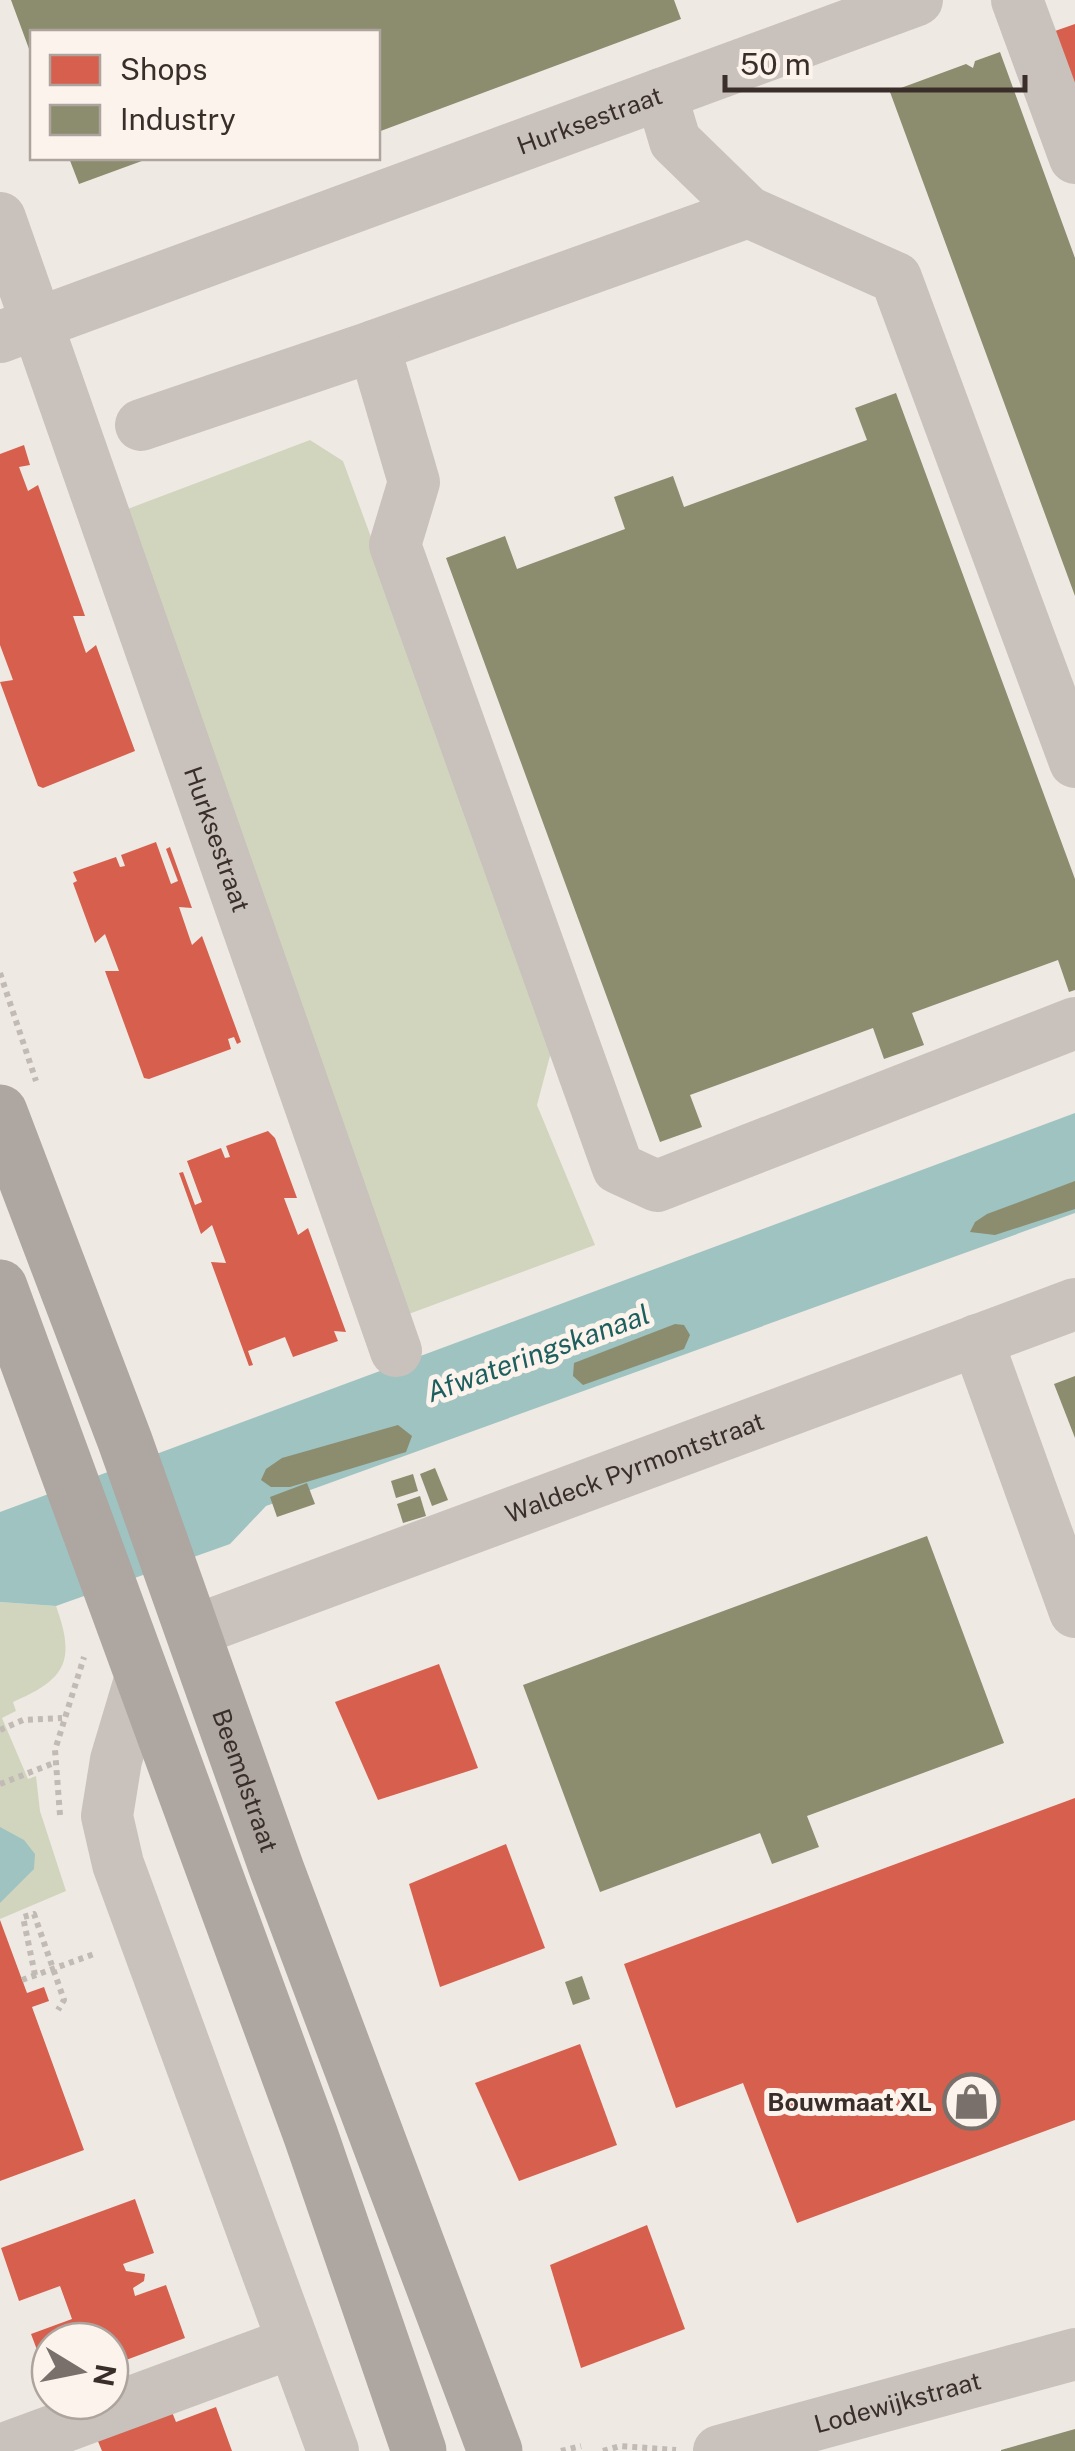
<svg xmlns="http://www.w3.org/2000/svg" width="1075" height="2451" font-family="'Public Sans',sans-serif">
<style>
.green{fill:#d2d5be}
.water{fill:#9fc3c0}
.shops{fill:#d6604d}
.industry{fill:#8c8c6e}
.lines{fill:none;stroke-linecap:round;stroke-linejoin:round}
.path{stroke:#c1bab5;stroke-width:6;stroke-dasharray:5 5;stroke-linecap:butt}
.minor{stroke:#c9c1bc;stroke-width:52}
.major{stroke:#aea6a1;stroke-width:55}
.labels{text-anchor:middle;stroke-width:10;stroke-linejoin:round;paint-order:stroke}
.street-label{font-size:25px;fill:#3a2e2a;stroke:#fbf3ec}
.poi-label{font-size:25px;font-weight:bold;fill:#3a2e2a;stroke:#fbf3ec;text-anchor:end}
.water-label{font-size:28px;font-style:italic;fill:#1d5e5e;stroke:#fbf3ec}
</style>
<rect width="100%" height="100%" fill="#efe9e4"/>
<g class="green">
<polygon points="310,440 343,461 555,1037 537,1105 595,1245 398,1318 109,516"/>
<path d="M0,1602l56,4c20,55 10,73 -43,96l3,9 -14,7 26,61 8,-3 4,35 26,80 -66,28z"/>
</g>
<g class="water">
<polygon points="1075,1113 1075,1213 266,1506 230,1544 56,1606 0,1602 0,1512"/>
<polygon points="0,1827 24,1840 35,1854 34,1869 0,1903"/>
</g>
<g class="shops">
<polygon points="1075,24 1075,85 1055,31"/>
<polygon points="24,445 30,465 19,467 28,491 38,485 85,616 73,616 86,653 96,645 135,751 43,788 38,786 0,682 13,680 0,645 0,454"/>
<polygon points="156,842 171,884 178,881 166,849 170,847 192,908 179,907 192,945 202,936 241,1042 237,1044 234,1037 228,1039 231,1049 149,1079 144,1078 105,971 119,971 105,934 95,943 73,883 77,881 73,872 116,857 120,867 125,866 121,855"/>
<polygon points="268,1131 275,1138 297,1198 284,1198 298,1235 308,1228 346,1332 334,1331 338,1341 293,1357 285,1337 248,1351 253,1365 249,1366 211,1262 226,1263 212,1225 201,1234 179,1173 183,1172 195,1205 202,1202 187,1161 221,1148 225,1158 230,1157 226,1146"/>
<polygon points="439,1664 478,1768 378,1800 335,1702"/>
<polygon points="1075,1798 1075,2120 797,2223 743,2083 676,2108 624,1964"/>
<polygon points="506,1844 545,1948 440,1987 409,1884"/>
<polygon points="0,1920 27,1993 44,1987 49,2001 32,2007 84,2150 0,2181"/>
<polygon points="580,2044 617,2145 519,2181 475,2083"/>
<polygon points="135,2199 154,2253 123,2264 126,2271 145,2274 144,2281 133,2288 135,2296 166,2285 185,2338 110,2366 110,2341 50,2341 50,2384 31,2334 72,2319 60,2286 19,2301 1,2248"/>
<polygon points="647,2225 685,2329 581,2368 550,2265"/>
<polygon points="216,2407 232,2451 102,2451 97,2439 172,2412 176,2422"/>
</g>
<g class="industry">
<polygon points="11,0 674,0 681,19 378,132 378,32 32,32 32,57"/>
<polygon points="1000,52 1075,258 1075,596 890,92 966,64 973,68 975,61"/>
<polygon points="69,158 150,158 79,184"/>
<polygon points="896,393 1075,879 1075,990 1069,992 1058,960 912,1013 924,1045 884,1059 873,1028 690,1095 702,1127 660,1142 446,558 505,536 517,569 625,529 614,497 673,476 684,507 867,440 855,408"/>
<polygon points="1075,1181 1075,1209 995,1235 970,1232 975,1222 987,1214"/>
<polygon points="675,1324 684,1325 690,1335 684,1349 583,1385 573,1376 574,1363"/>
<polygon points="1075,1376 1075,1438 1054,1384"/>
<polygon points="398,1425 412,1436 406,1452 290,1487 271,1487 261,1480 266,1469 282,1458"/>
<polygon points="435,1468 448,1500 432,1506 420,1474"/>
<polygon points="413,1474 418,1491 396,1498 391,1481"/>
<polygon points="307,1483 315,1504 277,1517 270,1497"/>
<polygon points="420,1496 426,1516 403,1523 397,1504"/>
<polygon points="927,1536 1004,1743 807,1816 819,1847 772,1864 760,1833 600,1892 523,1685"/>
<polygon points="582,1976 590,1999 573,2005 565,1982"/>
<polygon points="1075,2429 1075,2451 1001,2451 1001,2450"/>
</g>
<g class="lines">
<g class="path">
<polyline points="0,973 36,1081"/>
<polyline points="0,1730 23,1720 62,1718"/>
<polyline points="0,1784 54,1763"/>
<polyline points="60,1815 55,1750 84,1657"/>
<polyline points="35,1975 23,1917 34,1914 64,2000 58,2010"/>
<polyline points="22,1980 94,1954"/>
<polyline points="561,2451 581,2446"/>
<polyline points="603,2451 620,2446 676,2450"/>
</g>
<g class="minor">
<polyline points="1017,0 1075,158"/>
<polyline points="661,94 675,141 748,212 896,278 1075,762"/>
<polyline points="748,212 374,346 414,482 395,545 618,1168 657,1186 1075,1023"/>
<path id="s1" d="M0,218l396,1133"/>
<path id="s2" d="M0,337l917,-337"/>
<polyline points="141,425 374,346"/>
<polyline points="977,1340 1075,1612"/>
<path id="s3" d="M194,1631l881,-327"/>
<polyline points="142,1673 116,1760 107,1816 118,1864 333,2451"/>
<polyline points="6,2448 291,2343"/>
<path id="s4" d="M719,2451l356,-97"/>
</g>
<g class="major">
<path id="s5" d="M0,1112l125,329 152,429 218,581"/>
<polyline points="0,1287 311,2136 419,2451"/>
</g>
</g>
<defs>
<symbol id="shop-ring" viewBox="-11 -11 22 22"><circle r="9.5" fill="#fbf3ec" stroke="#796f6b" stroke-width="1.5"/><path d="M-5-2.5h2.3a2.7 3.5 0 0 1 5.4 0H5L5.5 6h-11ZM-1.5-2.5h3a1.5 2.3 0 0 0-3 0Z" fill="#796f6b"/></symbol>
</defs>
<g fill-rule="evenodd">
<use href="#shop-ring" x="940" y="2070" width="63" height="63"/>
</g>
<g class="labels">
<g class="street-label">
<text dy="9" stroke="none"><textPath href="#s2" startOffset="628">Hurksestraat</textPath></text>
<text dy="9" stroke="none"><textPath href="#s1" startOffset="658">Hurksestraat</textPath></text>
<text dy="9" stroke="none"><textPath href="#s3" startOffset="470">Waldeck Pyrmontstraat</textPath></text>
<text dy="9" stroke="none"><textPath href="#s5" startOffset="712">Beemdstraat</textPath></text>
<text dy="9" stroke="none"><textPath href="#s4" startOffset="185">Lodewijkstraat</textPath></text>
</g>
<g class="poi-label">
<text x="932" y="2111">Bouwmaat XL</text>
</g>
<g class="water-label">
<text transform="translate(538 1353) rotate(-20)" y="10">Afwateringskanaal</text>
</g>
</g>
<rect x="30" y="30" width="350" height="130" fill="#fbf3ec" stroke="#aea49e" stroke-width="2.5"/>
<rect x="50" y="55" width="50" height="30" fill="#d6604d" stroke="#aea49e" stroke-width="2.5"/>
<text x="120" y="80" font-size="30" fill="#3a2e2a">Shops</text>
<rect x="50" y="105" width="50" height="30" fill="#8c8c6e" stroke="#aea49e" stroke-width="2.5"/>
<text x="120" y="130" font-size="30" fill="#3a2e2a">Industry</text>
<g transform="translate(80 2371) rotate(100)"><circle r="48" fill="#fbf3ec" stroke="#aea49e" stroke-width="2.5"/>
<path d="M0-8L18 38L0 25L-18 38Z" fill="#796f6b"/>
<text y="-15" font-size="28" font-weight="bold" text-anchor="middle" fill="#3a2e2a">N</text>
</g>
<path d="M725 75v15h300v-15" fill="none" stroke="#3a2e2a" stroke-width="5"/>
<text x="740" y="75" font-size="30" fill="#3a2e2a" stroke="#fbf3ec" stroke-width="8" paint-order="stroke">50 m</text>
</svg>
